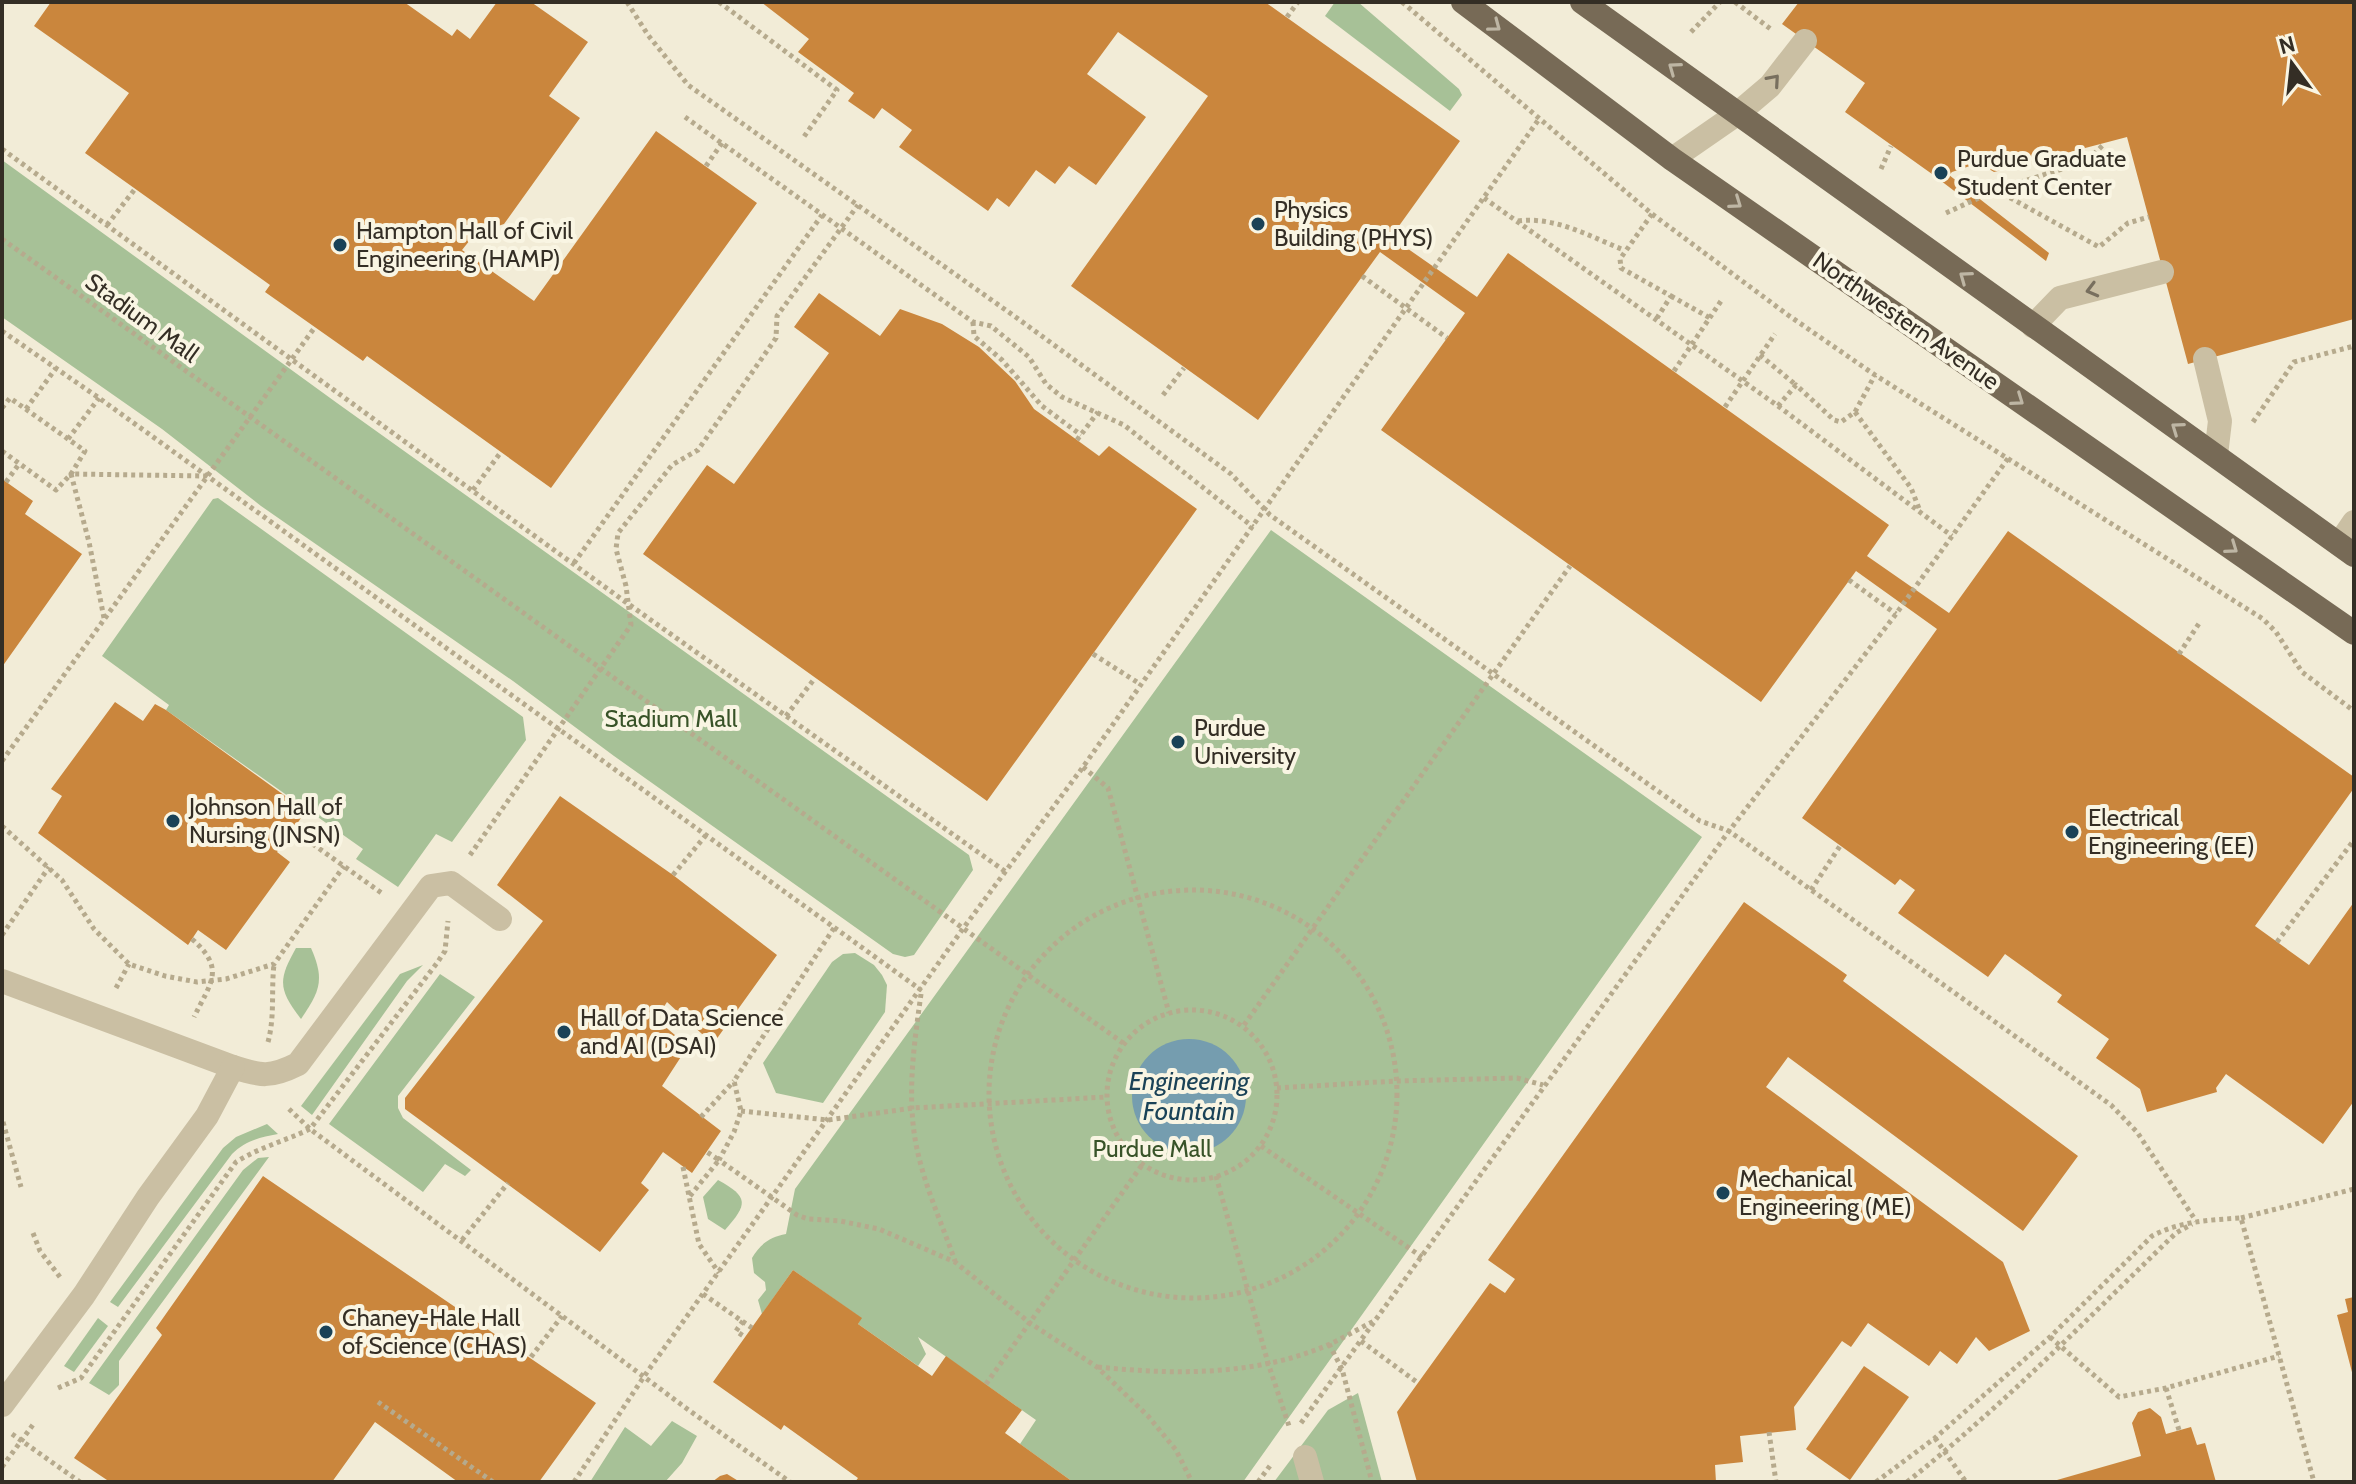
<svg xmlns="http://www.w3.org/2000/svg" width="2356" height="1484" font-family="Cabin,sans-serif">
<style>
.green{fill:#a7c197}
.water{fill:#759daf}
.building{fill:#ca863d}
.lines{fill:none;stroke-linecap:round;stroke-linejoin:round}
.path{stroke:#b6aa8d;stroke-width:5;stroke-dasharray:4 4;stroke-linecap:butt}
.minor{stroke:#cabfa3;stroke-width:24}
.major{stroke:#776a56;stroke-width:24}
.oneway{stroke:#beb6a4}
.oneway2{stroke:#786f5e}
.poi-dot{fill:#1a4257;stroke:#f9f5e3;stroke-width:3}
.labels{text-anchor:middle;stroke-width:8;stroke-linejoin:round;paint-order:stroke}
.poi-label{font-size:24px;fill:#342e25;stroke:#f9f5e3;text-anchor:start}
.street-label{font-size:24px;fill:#342e25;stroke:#f9f5e3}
.park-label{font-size:24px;fill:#385328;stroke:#f9f5e3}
.water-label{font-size:26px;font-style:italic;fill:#1a4257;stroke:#f9f5e3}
</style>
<rect width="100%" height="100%" fill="#f2ecd7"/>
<g class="green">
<polygon points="1335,2 1358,2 1459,89 1462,95 1450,111 1325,16"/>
<polygon points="2,160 337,403 969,855 973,870 914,955 905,957 893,954 614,756 513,681 261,506 162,429 2,317"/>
<polygon points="218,498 523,717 526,740 452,842 436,834 398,887 356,859 363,849 166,710 169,705 102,656 213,499"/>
<path d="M1271,530l431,307 -459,645h-170l-53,-38 16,-24 -118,-83 8,17 -8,12 -60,-42 3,-6 -68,-48 -31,44 -4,-14 8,-10 -1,-8 -11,-9 -2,-15c8,-14 18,-21 34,-24l9,-45z"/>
<path d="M296,948h15c14,32 9,43 -10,71 -23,-30 -23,-39 -5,-71z"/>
<polygon points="855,953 874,965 882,975 887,985 885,1012 823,1103 776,1093 763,1063 832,962 843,954"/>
<polygon points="423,965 407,981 312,1115 301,1106 400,974"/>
<polygon points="440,974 475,997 398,1096 398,1108 403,1118 471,1170 465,1176 445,1164 423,1192 329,1124"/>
<path d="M267,1124l11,10c-18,3 -33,7 -46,20l-114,153 -8,-5 113,-154 13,-11z"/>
<polygon points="269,1157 119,1361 119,1385 109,1395 89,1383 243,1170 258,1158"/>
<path d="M718,1180c31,17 30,24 7,50l-17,-11 -5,-22z"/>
<polygon points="98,1318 108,1326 74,1372 64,1366"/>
<polygon points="1358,1393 1382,1482 1274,1482 1328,1410"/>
<polygon points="672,1421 697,1436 682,1463 665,1482 590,1482 625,1427 651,1446"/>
</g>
<circle class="water" cx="1189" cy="1096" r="57"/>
<g class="building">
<polygon points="51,2 404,2 452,36 457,29 470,39 497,2 531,2 588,42 549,96 580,118 504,224 483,231 470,240 462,250 534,301 656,131 757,203 551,488 367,356 363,361 265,292 270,285 85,153 129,93 34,26"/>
<polygon points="761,2 1265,2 1460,141 1391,237 1477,297 1508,253 1889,525 1867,556 1949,613 2008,531 2354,777 2354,788 2255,926 2309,965 2354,902 2354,1101 2323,1144 2226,1074 2216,1088 2217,1092 2147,1112 2140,1089 2096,1058 2109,1039 2057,1002 2062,995 2005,954 1988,977 1898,913 1915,890 1900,879 1895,885 1802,818 1937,629 1856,571 1761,702 1381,430 1465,313 1380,252 1258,420 1071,286 1208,96 1118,32 1087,74 1146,117 1096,185 1069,166 1055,184 1036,170 1009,207 997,198 988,211 899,147 912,130 882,108 874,119 848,101 854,93 798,52 809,39"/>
<polygon points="1799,2 2354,2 2354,319 2188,364 2127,137 1994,172 1979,163 1952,172 1949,175 2049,253 2046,261 1932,174 1845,112 1865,83 1782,24"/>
<polygon points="819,293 880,336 900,309 942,324 979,347 1015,381 1034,409 1077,440 1099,456 1109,446 1197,509 987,801 643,554 707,465 734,484 829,353 794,327"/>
<polygon points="2,479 33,501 25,514 82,554 2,667"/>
<polygon points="115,702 143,721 155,704 166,710 306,811 277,852 290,862 226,950 198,930 188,945 38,833 62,796 51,789"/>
<polygon points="560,796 673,875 777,955 713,1044 667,1002 656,1019 688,1046 662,1086 721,1131 692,1173 663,1152 641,1183 649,1190 600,1252 405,1109 405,1098 543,921 497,885"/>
<polygon points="1744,902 1847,975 1843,981 2078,1156 2023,1231 1788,1057 1766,1087 2003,1262 2030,1331 1989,1351 1976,1337 1957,1364 1940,1351 1929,1366 1868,1323 1851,1347 1842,1341 1794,1407 1796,1430 1740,1436 1743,1462 1715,1465 1716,1482 1417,1482 1397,1412 1490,1283 1505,1293 1515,1279 1488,1260"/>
<polygon points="263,1176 596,1403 539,1482 458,1482 375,1422 332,1482 110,1482 74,1458 162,1335 156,1328"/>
<polygon points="793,1270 862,1318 858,1324 932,1376 946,1356 1022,1410 1005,1433 1073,1482 855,1482 858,1478 784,1425 781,1430 713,1382"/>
<polygon points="2354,1297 2354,1376 2353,1376 2337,1315 2348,1312 2345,1299"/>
<polygon points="1864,1366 1909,1397 1850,1480 1806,1449"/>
<polygon points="2150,1408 2161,1417 2166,1434 2191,1427 2197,1445 2205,1443 2216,1482 2050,1482 2141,1456 2132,1423 2138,1412"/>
<polygon points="727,1474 740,1482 712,1482 720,1476"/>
</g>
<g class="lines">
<g class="path">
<polyline points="627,2 648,35 688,85 1017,318 1231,474 1270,515 1700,821 1729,831 2111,1105 2137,1132 2196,1221"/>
<polyline points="719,2 837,90 803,138"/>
<polyline points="1402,2 1652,214 1788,315 1875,375 2263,619 2276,632 2302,672 2354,711"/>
<polyline points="1735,2 1772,30"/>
<polyline points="1287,17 1298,2"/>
<polyline points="1691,32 1720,2"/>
<polyline points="685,117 973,322 991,326 1029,357 1046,384 1062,397 1124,425 1253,527"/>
<polyline points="2,149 627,603 1006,872"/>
<polyline points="706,166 722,143"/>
<polyline points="1881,169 1891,146"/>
<polyline points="1996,190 2099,247 2128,223 2149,217"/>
<polyline points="1484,198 1778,406 1952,536"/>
<polyline points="1946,213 1996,190 2087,161 2105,143"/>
<polyline points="1652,214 1620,259 1621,268 1671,296 1657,318"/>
<path d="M1518,221c37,-5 73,16 106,29"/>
<polyline points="107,225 135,189"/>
<polyline points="2,239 1123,1043"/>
<polyline points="1362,276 1447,338"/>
<polyline points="1671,296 1710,318"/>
<polyline points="973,322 974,336 1002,360 1042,406 1081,435"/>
<polyline points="2,331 99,398 921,990"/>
<polyline points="1760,355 1796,385"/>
<polyline points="1674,371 1723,298"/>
<polyline points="1163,395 1184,368"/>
<polyline points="1778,406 1796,385 1834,420 1841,422 1855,412 1875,375"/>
<polyline points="1725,407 1775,334"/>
<polyline points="2,408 10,398 85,451 71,474 56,490 2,451"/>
<polyline points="26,409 56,368"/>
<polyline points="1855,412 1911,488 1920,511"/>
<polyline points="2253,422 2294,362 2354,346"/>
<polyline points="68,439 99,398"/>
<polyline points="1077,440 1098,412"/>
<polyline points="6,482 19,464"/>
<polyline points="473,490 501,452"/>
<polyline points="574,563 822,215"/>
<polyline points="1849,580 1896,614"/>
<polyline points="104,618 89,542 71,474 206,476"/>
<polyline points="1093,654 1140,684"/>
<polyline points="2179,654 2200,622"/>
<polyline points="786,716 815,678"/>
<polyline points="2,761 315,327"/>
<polyline points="1083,767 1108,788 1169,1013"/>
<polyline points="2,826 62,880 94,929 129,964 165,976 197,982 226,979 274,964 344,866"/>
<polyline points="293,830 383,894"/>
<polyline points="470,855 631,625 626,586 616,549 618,533 672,465 698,450 776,338 777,316 858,205"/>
<polyline points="673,875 706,835"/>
<circle cx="1193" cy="1094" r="204"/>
<polyline points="1811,890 1840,846"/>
<polyline points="834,928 734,1081 741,1111 734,1132 719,1160 797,1215 808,1219 840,1221 879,1229 955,1262 1030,1323 1097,1367 1148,1416 1176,1450 1192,1482"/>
<polyline points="2,935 49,867"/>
<path d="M192,939c34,30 19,43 2,78"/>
<polyline points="2277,942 2354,840"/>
<polyline points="116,988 129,964"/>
<path d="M921,994c-7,51 -15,104 -4,155 8,38 25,75 38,112"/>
<circle cx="1192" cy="1095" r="85"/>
<polyline points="1244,1025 1570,566"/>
<path d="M268,1042c7,-26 3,-51 6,-78"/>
<polyline points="1277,1088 1396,1081 1517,1078 1543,1085"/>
<polyline points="289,1109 310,1129 690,1411 790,1482"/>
<polyline points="741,1111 828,1120 913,1108 1106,1097"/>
<polyline points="701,1117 734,1081"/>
<polyline points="3,1122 21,1187"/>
<polyline points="1261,1146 1422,1257"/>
<polyline points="683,1167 699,1244 719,1273"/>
<polyline points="1216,1176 1268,1363 1290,1429"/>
<polyline points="690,1196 719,1160 707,1152"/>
<polyline points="2241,1218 2354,1189"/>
<polyline points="33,1233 40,1251 60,1277"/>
<polyline points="462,1240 508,1183"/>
<polyline points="703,1294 752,1328"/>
<polyline points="743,1321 736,1331 745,1337"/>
<polyline points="2050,1337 2119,1397 2166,1388 2279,1356"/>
<polyline points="1361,1341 1418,1383"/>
<polyline points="1329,1344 1342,1369 1372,1482"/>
<polyline points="531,1357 562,1316"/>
<path d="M1098,1367c77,8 160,9 232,-23 15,-7 30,-16 44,-23"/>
<polyline points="986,1384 1142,1165"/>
<path d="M58,1388l23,-10 155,-216c24,-15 49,-21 74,-33l127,-166 8,-12 3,-30"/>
<polyline points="2166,1388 2179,1430"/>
<polyline points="378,1402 493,1482"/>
<polyline points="1301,1423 1729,831 1896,614 2009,457"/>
<polyline points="1769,1432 1776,1482"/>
<polyline points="12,1434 80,1482"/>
<polyline points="1935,1438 1966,1482"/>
<polyline points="2,1467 35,1422"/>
<polyline points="574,1482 645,1375 962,930 1083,767 1539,119"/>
<polyline points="1258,1482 1272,1463"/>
<path d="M1876,1482l59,-44 115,-101 102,-101c28,-15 58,-16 89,-18l73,264"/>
<path d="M1907,1482c96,-76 181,-164 269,-249l16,-9"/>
</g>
<g class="minor">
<polyline points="1672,159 1737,114 1770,86 1805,41"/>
<polyline points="2033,326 2060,298 2162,272"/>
<polyline points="2205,359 2220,421 2216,455"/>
<polyline points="2339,544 2354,522"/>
<path d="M2,981l231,86c28,9 37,11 65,-3l133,-178 20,-3 49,36"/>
<polyline points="2,1405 84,1295 148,1197 207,1116 233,1067"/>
<polyline points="1305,1457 1312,1482"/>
</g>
<g class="major">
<polyline points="1463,2 1672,159 2354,633"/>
<polyline points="1582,2 2354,555"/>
</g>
</g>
<defs><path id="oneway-chevron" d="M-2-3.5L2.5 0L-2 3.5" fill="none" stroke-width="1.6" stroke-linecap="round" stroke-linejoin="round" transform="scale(2)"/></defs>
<g class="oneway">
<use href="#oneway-chevron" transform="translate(1495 26) rotate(37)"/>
<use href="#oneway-chevron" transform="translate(1674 68) rotate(-144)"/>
<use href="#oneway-chevron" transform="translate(1736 203) rotate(35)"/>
<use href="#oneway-chevron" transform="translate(1965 277) rotate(-144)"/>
<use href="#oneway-chevron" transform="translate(2018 400) rotate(35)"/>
<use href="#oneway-chevron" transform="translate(2177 428) rotate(-145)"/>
<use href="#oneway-chevron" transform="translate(2232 548) rotate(35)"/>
</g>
<g class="oneway2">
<use href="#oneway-chevron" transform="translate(1774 80) rotate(-49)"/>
<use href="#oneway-chevron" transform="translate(2092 290) rotate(165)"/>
</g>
<g class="poi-dot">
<circle cx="1941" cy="173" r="8"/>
<circle cx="1258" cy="224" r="8"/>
<circle cx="340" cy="245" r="8"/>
<circle cx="1178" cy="742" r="8"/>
<circle cx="173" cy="821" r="8"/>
<circle cx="2072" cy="832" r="8"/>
<circle cx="564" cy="1032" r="8"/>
<circle cx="1723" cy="1193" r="8"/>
<circle cx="326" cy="1332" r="8"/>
</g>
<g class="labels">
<g class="poi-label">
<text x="1957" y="167">Purdue Graduate<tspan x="1957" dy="28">Student Center</tspan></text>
<text x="1274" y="218">Physics<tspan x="1274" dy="28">Building (PHYS)</tspan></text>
<text x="356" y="239">Hampton Hall of Civil<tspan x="356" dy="28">Engineering (HAMP)</tspan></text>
<text x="1194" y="736">Purdue<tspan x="1194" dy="28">University</tspan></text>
<text x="189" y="815">Johnson Hall of<tspan x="189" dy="28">Nursing (JNSN)</tspan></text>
<text x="2088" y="826">Electrical<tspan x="2088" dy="28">Engineering (EE)</tspan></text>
<text x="580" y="1026">Hall of Data Science<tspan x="580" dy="28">and AI (DSAI)</tspan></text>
<text x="1739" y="1187">Mechanical<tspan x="1739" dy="28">Engineering (ME)</tspan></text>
<text x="342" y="1326">Chaney-Hale Hall<tspan x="342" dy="28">of Science (CHAS)</tspan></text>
</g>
<g class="street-label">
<text transform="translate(142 318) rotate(36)" y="8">Stadium Mall</text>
<text transform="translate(1906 321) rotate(35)" y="8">Northwestern Avenue</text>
</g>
<g class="park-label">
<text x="671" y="727">Stadium Mall</text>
<text x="1152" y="1157">Purdue Mall</text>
</g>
<g class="water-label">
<text x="1189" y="1090">Engineering<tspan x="1189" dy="30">Fountain</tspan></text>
</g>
</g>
<rect width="2356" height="1484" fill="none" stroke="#342e25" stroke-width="8"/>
<g transform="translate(2292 64) rotate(345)" stroke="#f9f5e3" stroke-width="6" paint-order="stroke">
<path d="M0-6L14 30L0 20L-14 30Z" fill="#342e25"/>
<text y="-12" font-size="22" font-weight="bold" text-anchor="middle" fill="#342e25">N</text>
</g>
</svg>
